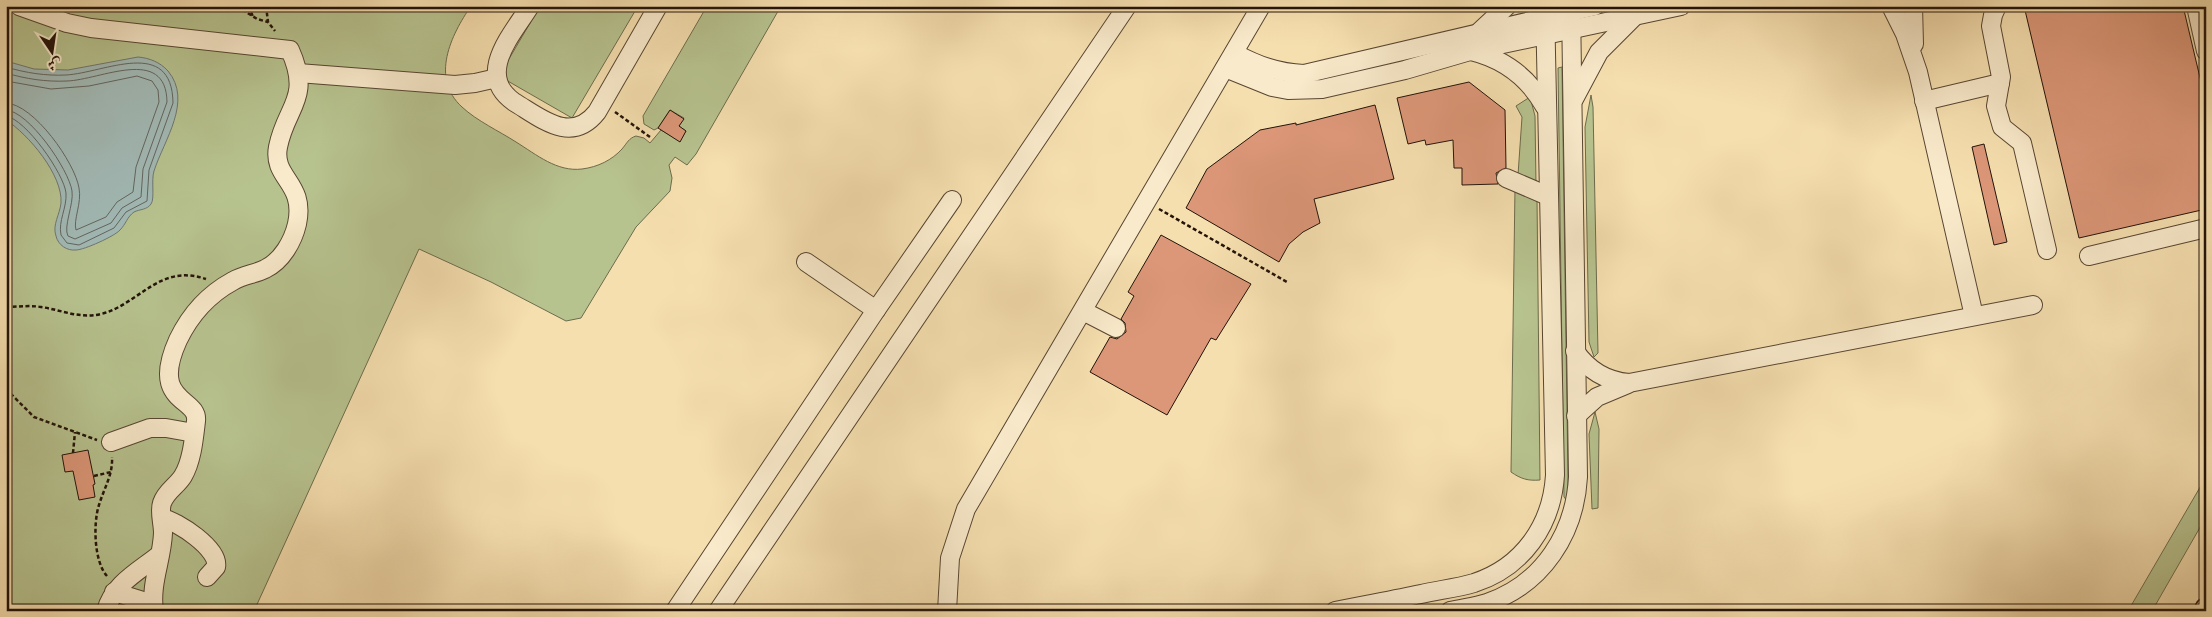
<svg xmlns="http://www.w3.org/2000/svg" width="2212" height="617" font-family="'Sorts Mill Goudy',Amiri,serif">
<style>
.green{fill:#b7c38f;stroke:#6c6b4c}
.water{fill:#a2bab6;stroke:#6f7771}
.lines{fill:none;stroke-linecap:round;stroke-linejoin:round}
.shore{stroke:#626660;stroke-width:1}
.building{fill:#dc9778;stroke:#221309}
.minor-casing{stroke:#574632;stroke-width:20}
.major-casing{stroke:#221309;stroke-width:24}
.path{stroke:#221309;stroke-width:2.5;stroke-dasharray:4 2.5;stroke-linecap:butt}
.minor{stroke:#f9eacb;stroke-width:18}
.major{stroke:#f6dfaf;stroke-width:21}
</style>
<rect width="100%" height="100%" fill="#f6dfaf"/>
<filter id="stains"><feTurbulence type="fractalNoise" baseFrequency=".004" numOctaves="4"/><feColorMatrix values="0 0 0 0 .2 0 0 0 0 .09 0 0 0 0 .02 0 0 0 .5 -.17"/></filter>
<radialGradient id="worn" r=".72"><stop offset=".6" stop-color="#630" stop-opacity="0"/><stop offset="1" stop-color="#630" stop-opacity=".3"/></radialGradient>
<g class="green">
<path d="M6,6h465c-20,29 -41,72 -9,101 15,14 37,24 54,35 21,13 41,30 66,27 16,-2 30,-9 40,-20 5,-6 7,-11 14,-13l8,2 6,5 11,-13 19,11 6,-10 -7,-5 5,-8 -14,-8 -12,18 -4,2 -10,-6 -1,-8 64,-110h74l-85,148 -9,11 -12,-8 -6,8 3,13 -2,13 -34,36 -55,91 -15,3 -75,-39 -72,-33 -165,362h-248z"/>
<polygon points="540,6 638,6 572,118 499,76"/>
<polygon points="1562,67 1568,480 1568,502 1564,497 1558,68"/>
<polygon points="1591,95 1593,107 1598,353 1594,357 1589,342 1585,127"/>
<polygon points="1530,97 1535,116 1536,185 1518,175 1522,117 1516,106"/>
<path d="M1515,187l22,11 3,282c-12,1 -19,-1 -29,-8z"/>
<polygon points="1595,412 1599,429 1598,508 1592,509 1589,434"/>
<polygon points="2206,477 2206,517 2152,611 2128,611"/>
</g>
<path class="water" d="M138,57c11,1 22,5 30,14 25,30 -4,69 -14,100 -3,9 1,28 -3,33 -4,6 -11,5 -17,8 -7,5 -8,12 -14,18 -5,6 -36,20 -44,20 -9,1 -18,-5 -20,-14 -4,-11 4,-22 5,-33 2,-28 -33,-69 -55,-83v-59l28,8 34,1z"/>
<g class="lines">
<g class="shore">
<path d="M6,67c20,6 40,9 60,8 38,-2 106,-39 107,28l-24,67 -2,31 -21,11 -12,16 -35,17 -12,-2 -6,-8c-3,-14 6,-27 5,-42 -2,-19 -40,-74 -60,-77"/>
<path d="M6,73c20,6 40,9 61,8 33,-1 99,-36 100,21l-24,67 -2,28 -19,11 -11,15 -36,16 -7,-3c-5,-9 6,-32 4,-45 -3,-21 -43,-80 -66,-81"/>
<path d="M6,81l45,8 38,-3 48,-10 15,5 6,9 1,12 -23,65 -3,25 -16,10 -11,15 -30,13c-3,-10 6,-27 3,-42 -4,-25 -45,-84 -73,-85"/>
</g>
</g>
<g class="building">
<polygon points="2024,6 2183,6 2206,103 2206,209 2079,238"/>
<polygon points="1469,82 1505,110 1506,168 1496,173 1498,184 1462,185 1462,168 1454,168 1453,140 1426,145 1425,140 1408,144 1397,98"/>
<polygon points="1375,105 1394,179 1314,199 1320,223 1303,232 1289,244 1279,262 1186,208 1207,169 1260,130 1296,123 1296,125"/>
<polygon points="670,110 684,119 679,126 686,131 680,142 658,128"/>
<polygon points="1984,144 2007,242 1994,245 1972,147"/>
<polygon points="1161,235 1251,284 1216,340 1211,338 1167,415 1090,372 1110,337 1117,339 1126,332 1125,323 1121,319 1134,296 1128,292"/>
<polygon points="88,450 95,484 93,485 95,497 79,500 73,471 65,472 62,455"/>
</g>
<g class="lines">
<defs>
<g id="minor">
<path d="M19,6l48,17 24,5 199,22c22,49 -4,56 -12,97 -6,32 28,35 19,77 -4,17 -15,37 -32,45 -10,5 -22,6 -32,12 -24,13 -43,34 -55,59 -29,64 21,57 18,81 -2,17 -4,40 -13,55 -6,10 -17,15 -21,27 -3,9 1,20 1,30 -1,27 -13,50 -9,78"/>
<path d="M530,6c-18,29 -55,68 -16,96 27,16 57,43 83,10l61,-106"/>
<polyline points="1891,6 1905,34 1918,72 1974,316"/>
<polyline points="1913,6 1914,44"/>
<polyline points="1997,6 1993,15 1991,26 2001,77 1996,106 2002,127 2022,143 2047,250"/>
<polyline points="2196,6 2206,51"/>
<polyline points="1480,31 1507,6"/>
<path d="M1471,51c33,8 58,27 74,56"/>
<path d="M1234,53c23,12 43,20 70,21l291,-68"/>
<polyline points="1225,68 1272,87 1288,90 1322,89 1405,70 1470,51 1681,6"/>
<polyline points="298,73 455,85 475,83 497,78"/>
<polyline points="1574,99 1599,52 1633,18"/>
<polyline points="1924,101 2000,83"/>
<polyline points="1506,178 1548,196"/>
<polyline points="2089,256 2206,228"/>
<polyline points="806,262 876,310"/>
<polyline points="1083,311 1116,328"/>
<path d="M1575,351c13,19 30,30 54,32l404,-78"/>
<polyline points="1576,416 1597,397 1628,384"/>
<polyline points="111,442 150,428 166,428 194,433"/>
<path d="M162,518c15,3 58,31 54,49l-9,10"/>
<polyline points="114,592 153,604"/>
<path d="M106,611c7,-27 33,-40 53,-56"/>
<polyline points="675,611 876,310 952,200"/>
<polyline points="718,611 1127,6"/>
<polyline points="947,611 950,558 966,509 1261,6"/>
<path d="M1335,611c29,-6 58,-11 86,-17 18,-4 36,-6 53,-11 49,-16 78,-58 81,-108l-10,-469"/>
<path d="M1450,611c12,-3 25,-4 37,-8 56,-19 88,-70 91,-126l-7,-471"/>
</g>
<polyline id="major" points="2205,611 2206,609"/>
</defs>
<use href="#minor" class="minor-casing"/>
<use href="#major" class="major-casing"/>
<g class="path">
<polyline points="237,6 257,19 268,22"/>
<polyline points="249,6 253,17"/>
<polyline points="266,6 268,22 275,31"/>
<polyline points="615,112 650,137"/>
<polyline points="1159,209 1287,282"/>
<path d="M6,307c12,0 23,-2 35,0 21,3 38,12 60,7 39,-10 58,-51 105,-35"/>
<polyline points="6,389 34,417 97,440"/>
<polyline points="73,453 75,432"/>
<polyline points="94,476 111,472"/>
<path d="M107,576c-13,-14 -14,-53 -8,-71 5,-17 14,-30 13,-48"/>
</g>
<use href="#minor" class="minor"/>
<use href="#major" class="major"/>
</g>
<rect width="2212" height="617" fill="none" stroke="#f6dfaf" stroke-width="25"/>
<rect x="8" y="8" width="2197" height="602" fill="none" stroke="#221309" stroke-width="2.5"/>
<rect x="12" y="12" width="2187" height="592" fill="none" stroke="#221309"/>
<g transform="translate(52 52) rotate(167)" stroke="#f9eacb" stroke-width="4" paint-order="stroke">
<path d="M0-4L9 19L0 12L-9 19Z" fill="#221309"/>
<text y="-8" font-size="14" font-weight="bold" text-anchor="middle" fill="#221309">ش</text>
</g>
<rect width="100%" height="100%" filter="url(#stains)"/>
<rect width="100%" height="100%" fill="url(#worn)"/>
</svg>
